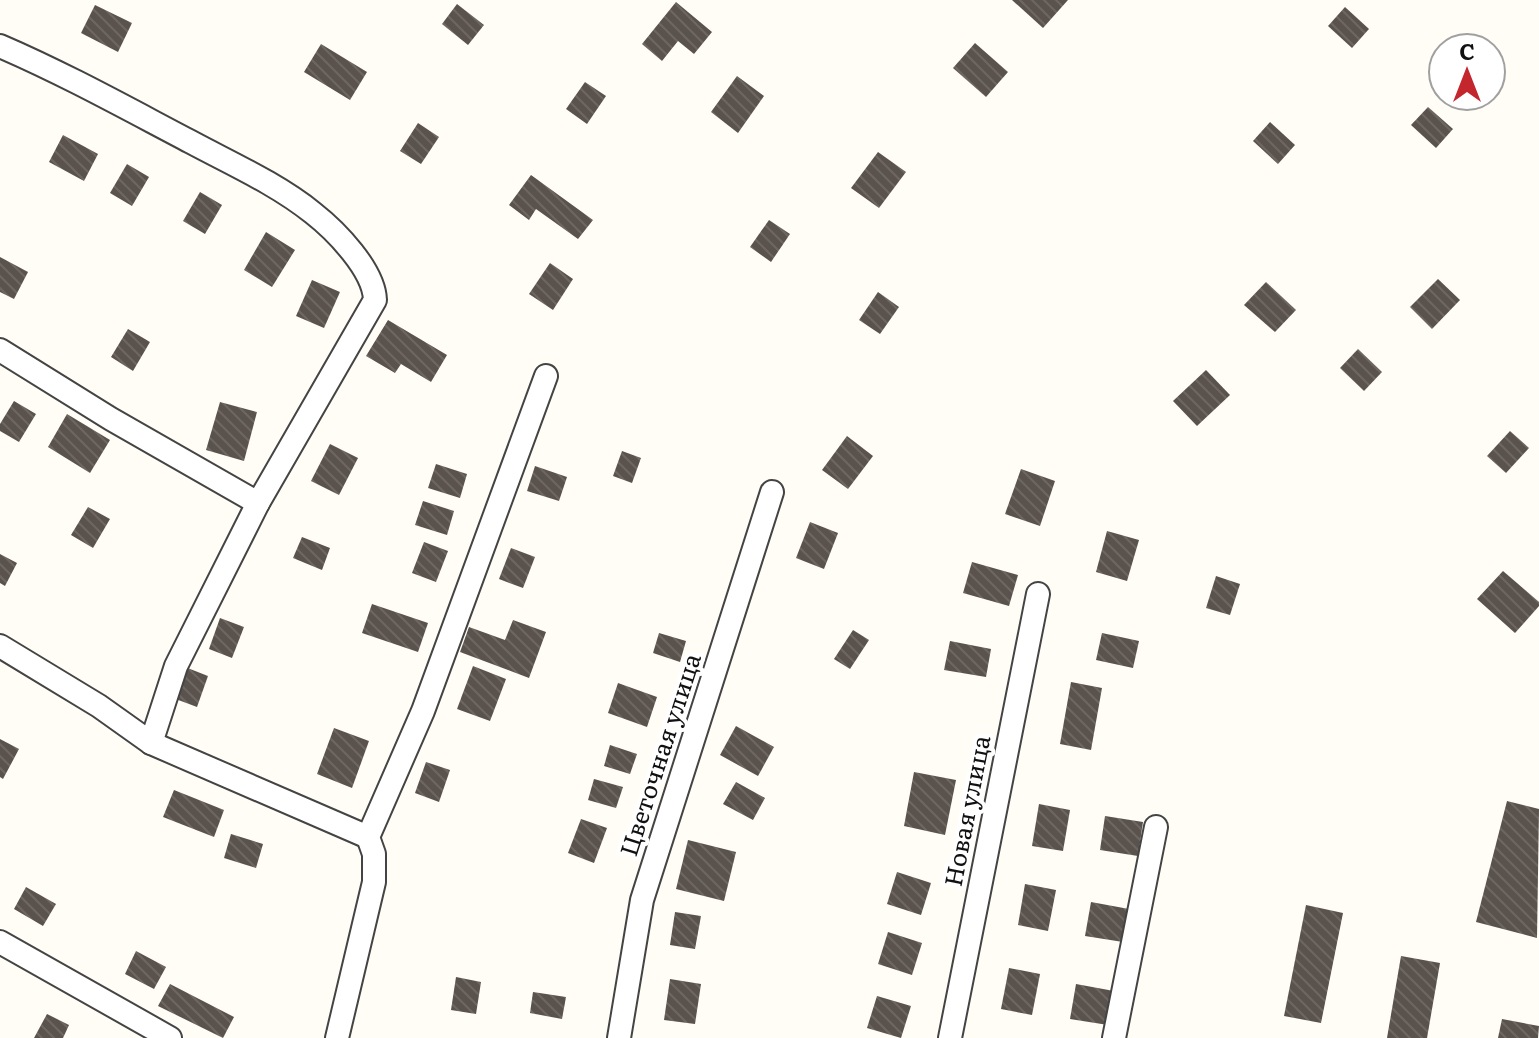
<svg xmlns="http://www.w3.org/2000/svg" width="1539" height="1038" font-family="Literata,serif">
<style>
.building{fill:url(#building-back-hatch)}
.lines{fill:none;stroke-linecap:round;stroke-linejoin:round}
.minor-casing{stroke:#444;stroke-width:26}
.minor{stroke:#fff;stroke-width:22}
.labels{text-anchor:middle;stroke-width:8;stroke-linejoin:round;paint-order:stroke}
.street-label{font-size:24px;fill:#111;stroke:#fff}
</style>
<defs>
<pattern id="building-back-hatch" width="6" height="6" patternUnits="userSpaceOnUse" patternTransform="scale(2)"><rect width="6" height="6" fill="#5a524d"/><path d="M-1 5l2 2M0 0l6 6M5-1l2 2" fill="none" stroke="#6d6662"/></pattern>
</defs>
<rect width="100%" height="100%" fill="#fffdf5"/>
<g class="building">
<polygon points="1012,0 1068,0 1043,28"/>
<polygon points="676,2 712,32 694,54 678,41 662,61 642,44"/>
<polygon points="457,4 484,25 468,45 442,24"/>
<polygon points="95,5 132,23 118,52 81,33"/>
<polygon points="1345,7 1369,29 1352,48 1328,26"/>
<polygon points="975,43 1008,72 986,97 953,68"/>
<polygon points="321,44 367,72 350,100 304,72"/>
<polygon points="737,76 764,96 738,133 711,112"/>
<polygon points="585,82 606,96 587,124 566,109"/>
<polygon points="1455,96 1479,96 1468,108"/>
<polygon points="1428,107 1453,129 1436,148 1411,125"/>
<polygon points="1270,122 1295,145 1278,164 1253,141"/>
<polygon points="418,123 439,137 421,164 400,151"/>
<polygon points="63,135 98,154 84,181 49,162"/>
<polygon points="878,152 906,172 879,208 851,188"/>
<polygon points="127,164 149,177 132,206 110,193"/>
<polygon points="531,175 593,220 578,239 536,209 529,220 509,205"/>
<polygon points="200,192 222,205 205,234 183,221"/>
<polygon points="769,220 790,234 771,262 750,247"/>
<polygon points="266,232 295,250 272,287 244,270"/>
<polygon points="0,257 28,272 14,299 0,292"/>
<polygon points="550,263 573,279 553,310 529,294"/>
<polygon points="1438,279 1460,300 1432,329 1410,307"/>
<polygon points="312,280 340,292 324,328 296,316"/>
<polygon points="1266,282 1296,310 1275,332 1244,305"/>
<polygon points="878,292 899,307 880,334 859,320"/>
<polygon points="388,320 447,355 431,382 401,364 395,373 366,356"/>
<polygon points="128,329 150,342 133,371 111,357"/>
<polygon points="1358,349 1382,372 1364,391 1340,368"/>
<polygon points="1206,370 1230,395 1197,426 1173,401"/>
<polygon points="14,401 36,414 19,442 0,431 0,424"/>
<polygon points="220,402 257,412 244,461 206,450"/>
<polygon points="67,414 110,440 90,473 48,447"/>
<polygon points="1510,431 1529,448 1506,473 1487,456"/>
<polygon points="847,436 873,456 848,489 822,470"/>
<polygon points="330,444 358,458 339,495 311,481"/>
<polygon points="622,451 641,458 632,483 613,476"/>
<polygon points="436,464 467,474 460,498 428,488"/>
<polygon points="535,466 567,477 559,501 527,491"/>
<polygon points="1021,469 1055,481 1040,526 1005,514"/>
<polygon points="423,501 454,511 447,535 415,525"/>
<polygon points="88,507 110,519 93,548 71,535"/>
<polygon points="810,522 838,533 824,569 796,558"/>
<polygon points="1107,531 1139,540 1127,581 1096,572"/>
<polygon points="302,537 330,548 322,570 293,558"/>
<polygon points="424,542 448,551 436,582 412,573"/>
<polygon points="511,548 535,557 523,588 499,579"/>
<polygon points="0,554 17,563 5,586 0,583"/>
<polygon points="972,562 1018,575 1009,606 963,593"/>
<polygon points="1503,571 1539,602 1539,606 1515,633 1477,599"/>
<polygon points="1216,576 1240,584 1230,615 1206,608"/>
<polygon points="372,604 428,623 418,652 362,633"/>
<polygon points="220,618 244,627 232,658 209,649"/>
<polygon points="513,620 546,632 529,678 460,652 469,627 505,640"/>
<polygon points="853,630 869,640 850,669 834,659"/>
<polygon points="659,633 686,641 680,662 653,653"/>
<polygon points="1102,633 1139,641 1133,668 1096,660"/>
<polygon points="950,641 991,649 986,677 944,670"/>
<polygon points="473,666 506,679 490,721 457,709"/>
<polygon points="185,667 208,676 197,707 173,698"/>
<polygon points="1071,682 1102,688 1091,750 1060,744"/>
<polygon points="618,683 657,697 647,727 608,713"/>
<polygon points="736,726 774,747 758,776 720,755"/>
<polygon points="334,728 369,741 352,788 317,774"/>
<polygon points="0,739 19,749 3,779 0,777"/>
<polygon points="610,745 637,754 630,774 604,766"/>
<polygon points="426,762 450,770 439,802 415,793"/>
<polygon points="914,772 956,780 945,835 904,826"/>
<polygon points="594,779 623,787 616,808 588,800"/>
<polygon points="736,782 765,798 753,820 723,804"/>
<polygon points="174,790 224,810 214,837 163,817"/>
<polygon points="1507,801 1539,809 1537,938 1476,922"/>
<polygon points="1039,804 1070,810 1063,851 1032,846"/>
<polygon points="1105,816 1143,822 1138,856 1100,850"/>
<polygon points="581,819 607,828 594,863 568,853"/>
<polygon points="231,834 263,844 256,868 224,858"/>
<polygon points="688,840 736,852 724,901 676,889"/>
<polygon points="897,872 931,883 921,915 887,904"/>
<polygon points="1025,884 1056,890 1048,931 1018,925"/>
<polygon points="26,887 56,904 43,926 14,909"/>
<polygon points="1091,902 1129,909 1123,942 1085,936"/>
<polygon points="1306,905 1343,913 1321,1023 1284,1016"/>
<polygon points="675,912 701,916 695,949 670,945"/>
<polygon points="888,932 922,943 912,975 878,964"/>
<polygon points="136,951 166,967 154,989 125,974"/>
<polygon points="1401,956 1440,963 1427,1038 1387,1038"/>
<polygon points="1009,968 1040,974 1032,1015 1001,1009"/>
<polygon points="456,977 481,982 476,1014 451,1010"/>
<polygon points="670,979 701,984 695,1024 664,1020"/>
<polygon points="170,984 234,1017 223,1038 158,1006"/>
<polygon points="1076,984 1114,991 1108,1025 1070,1019"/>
<polygon points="533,992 566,997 562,1019 530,1013"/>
<polygon points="877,996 911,1006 901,1038 867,1028"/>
<polygon points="47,1014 69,1025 63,1038 34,1038"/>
<polygon points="1502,1019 1539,1026 1538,1038 1498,1038"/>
</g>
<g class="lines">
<defs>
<g id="minor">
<path d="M0,46c65,28 128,63 191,96 41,22 86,42 122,71 23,18 61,57 62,87l-117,203 -82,163 -25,77"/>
<polyline points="0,350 111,419 258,503"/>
<polyline points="0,646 99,706 151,743 368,837"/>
<polyline points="0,942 170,1038"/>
<polyline points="337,1038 374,882 374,854 368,837 423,711 546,376"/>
<polyline points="619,1038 642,900 772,492"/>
<polyline points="950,1038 1038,594"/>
<polyline points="1114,1038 1156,827"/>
</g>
</defs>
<use href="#minor" class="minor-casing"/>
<use href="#minor" class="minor"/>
</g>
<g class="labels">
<g class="street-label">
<text transform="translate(661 755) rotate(-72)" y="8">Цветочная улица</text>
<text transform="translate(968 811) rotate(-79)" y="8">Новая улица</text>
</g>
</g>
<g transform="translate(1467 72)"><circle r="38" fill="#ffffff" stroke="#a0a0a0" stroke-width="2"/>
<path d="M0-6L14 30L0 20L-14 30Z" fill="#c4262e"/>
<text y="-12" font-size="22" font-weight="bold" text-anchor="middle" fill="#111111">С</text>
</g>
</svg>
